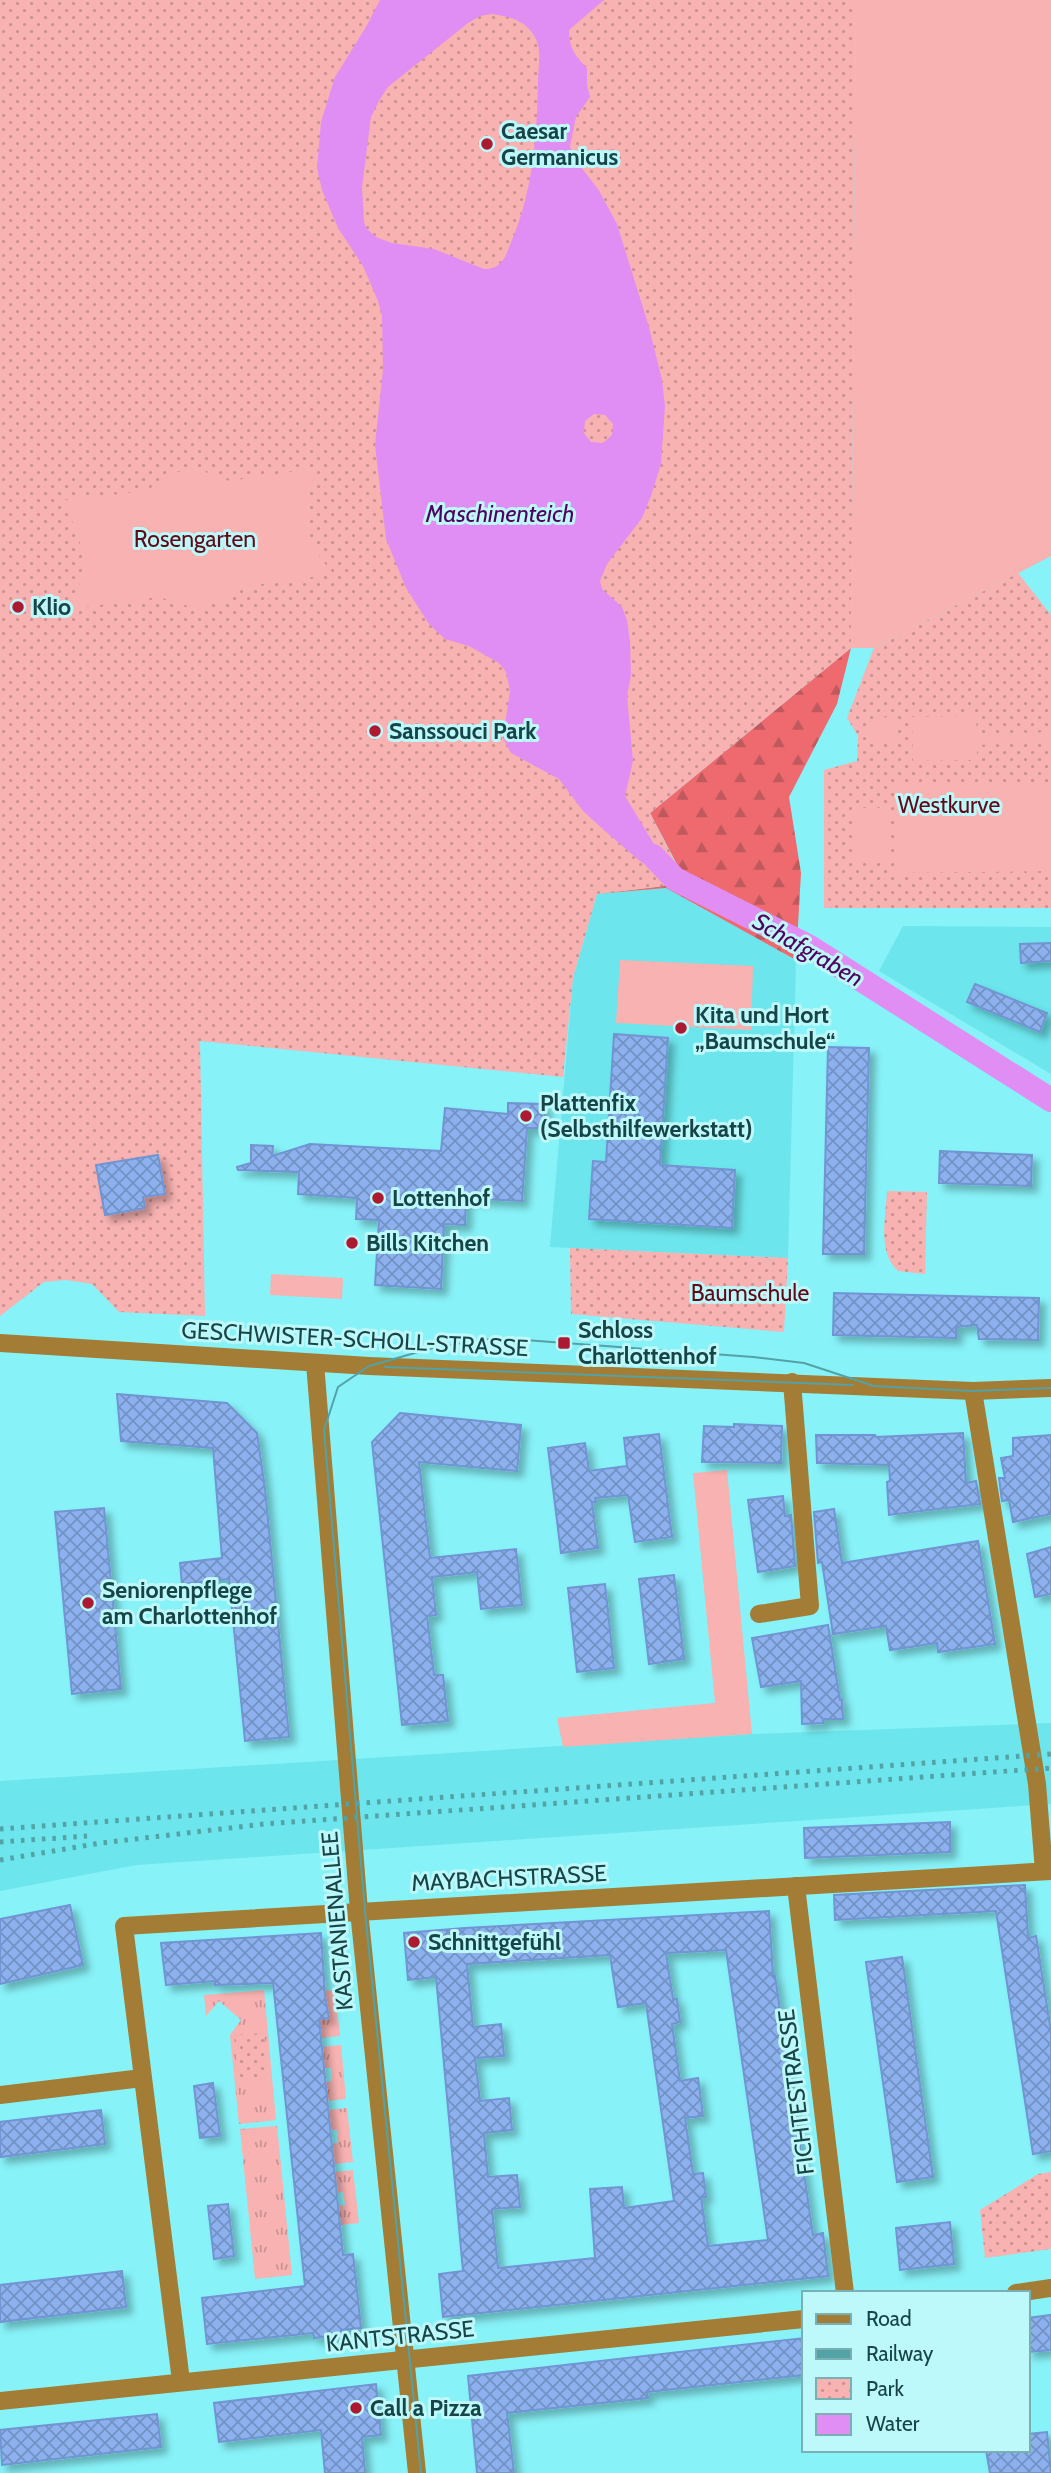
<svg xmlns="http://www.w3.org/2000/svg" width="1051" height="2473" font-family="Cabin,sans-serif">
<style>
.built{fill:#6ce5ec}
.grass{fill:url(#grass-tufts)}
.forest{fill:url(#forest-firs)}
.park{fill:url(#park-dots)}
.garden{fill:#f8b2b1}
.water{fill:#e08ef3;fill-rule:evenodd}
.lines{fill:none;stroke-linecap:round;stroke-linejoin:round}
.canal{stroke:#e08ef3;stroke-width:24}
.building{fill:url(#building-cross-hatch);stroke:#7095d2;stroke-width:2;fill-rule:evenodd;filter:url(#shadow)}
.minor{stroke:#a37c35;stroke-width:18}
.tram{stroke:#53a2a6;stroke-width:2}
.rail{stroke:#53a2a6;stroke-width:5;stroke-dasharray:3.5 7;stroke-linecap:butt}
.poi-dot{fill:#ad1931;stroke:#bdf8fb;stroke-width:2.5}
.labels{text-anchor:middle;stroke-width:6;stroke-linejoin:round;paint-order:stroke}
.poi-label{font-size:23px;font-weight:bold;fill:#164447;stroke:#bdf8fb;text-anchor:start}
.park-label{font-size:23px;fill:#5f0b17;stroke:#bdf8fb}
.street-label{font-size:23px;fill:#164447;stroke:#bdf8fb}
.water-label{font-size:24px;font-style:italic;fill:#50005f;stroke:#bdf8fb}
</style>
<defs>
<pattern id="grass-tufts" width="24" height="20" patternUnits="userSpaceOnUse" patternTransform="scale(1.75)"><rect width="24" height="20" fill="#f8b2b1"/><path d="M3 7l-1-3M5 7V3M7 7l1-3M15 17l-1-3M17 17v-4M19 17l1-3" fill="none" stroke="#c89292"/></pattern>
<pattern id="forest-firs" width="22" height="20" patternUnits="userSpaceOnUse" patternTransform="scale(1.75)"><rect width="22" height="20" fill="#ee6a6f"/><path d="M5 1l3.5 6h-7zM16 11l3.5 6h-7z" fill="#c0595d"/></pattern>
<pattern id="park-dots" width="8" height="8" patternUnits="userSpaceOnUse" patternTransform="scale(1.75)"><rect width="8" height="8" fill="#f8b2b1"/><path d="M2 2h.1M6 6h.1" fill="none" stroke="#c89292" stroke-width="1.8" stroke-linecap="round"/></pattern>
<pattern id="building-cross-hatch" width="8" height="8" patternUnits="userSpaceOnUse" patternTransform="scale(1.75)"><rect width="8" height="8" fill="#8cb1ee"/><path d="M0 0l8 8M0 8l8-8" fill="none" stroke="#7192c3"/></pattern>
<filter id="shadow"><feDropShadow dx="6" dy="6" stdDeviation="3.5" flood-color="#0004"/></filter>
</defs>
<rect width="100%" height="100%" fill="#87f2f8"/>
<g class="built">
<polygon points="666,888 796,960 788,1258 550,1247 573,978 597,894"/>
<polygon points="903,926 1051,927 1051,1074 879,971"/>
<polygon points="1051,1723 1051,1804 136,1865 0,1891 0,1781 752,1734"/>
</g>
<g class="grass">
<polygon points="264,1990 276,2120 239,2124 230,2035 241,2020 219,2001 206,2016 204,1995"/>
<polygon points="335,1990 340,2036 321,2038 319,2019 329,2018 325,1991"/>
<polygon points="341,2045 346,2099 327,2101 325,2082 332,2081 331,2068 324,2068 322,2047"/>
<polygon points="347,2108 353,2162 334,2164 332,2144 338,2143 337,2130 330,2130 328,2110"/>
<polygon points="277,2126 292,2275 255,2279 240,2129"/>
<polygon points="353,2170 359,2223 340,2225 338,2206 345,2205 343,2192 337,2193 335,2172"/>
</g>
<polygon class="forest" points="851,648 837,704 789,797 801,873 796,960 666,888 597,894 664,886 681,872 650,813"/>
<g class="park">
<polygon points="0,0 856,0 851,648 650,813 681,873 664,886 597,894 573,978 563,1077 200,1041 205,1316 119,1312 92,1284 66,1280 44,1282 0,1316"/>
<polygon points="1018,573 1051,615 1051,908 824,908 824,770 857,761 858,736 847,718 874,648"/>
<path d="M887,1191l40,1 -2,82 -27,-3c-21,-19 -12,-54 -11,-80z"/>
<polygon points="570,1248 788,1258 784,1332 571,1314"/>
<polygon points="264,2033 267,2077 238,2080 234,2035"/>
<polygon points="1051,2172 1051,2249 985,2258 980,2210 1038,2174"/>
</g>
<g class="garden">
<polygon points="856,0 1051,0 1051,556 874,648 851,648"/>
<path d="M318,468c-19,41 -16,73 16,106l-92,13 -15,12 -23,8h-13l-32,-10 -90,12c21,-36 17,-77 -11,-108l88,-10 25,-17 15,-4 26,3 17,8z"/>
<polygon points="976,716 977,734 1051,732 1051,742 977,745 977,760 913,761 912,717"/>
<polygon points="889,717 897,723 897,741 869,741 869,722 878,718"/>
<polygon points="1051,783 1051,871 898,873 896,785"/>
<rect x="852" y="808" width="39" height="52"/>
<polygon points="620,960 753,966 751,1030 616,1023"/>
<polygon points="271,1274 343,1278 342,1299 270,1295"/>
<polygon points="727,1470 752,1734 563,1747 557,1718 715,1703 693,1473"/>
</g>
<path class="water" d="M380,0h224l-35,30c0,18 6,26 18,38v17l3,12 -14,20 -6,29 3,11 25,32 19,35 32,103 13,53 3,26 -4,58 -10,32 -9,22 -35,46 -7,17 2,8 20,18 5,13 3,22 1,33 -4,21 6,65 -8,35 50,83 -34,-17 -36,-31 -22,-20 -24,-32 -48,-26 -8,-15 7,-47 -4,-19 -7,-9 -30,-17 -24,-7 -16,-15 -23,-36 -20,-49 -11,-94 8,-75 -1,-54 -4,-15 -15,-35 -25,-38 -16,-38 -5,-22 4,-46 14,-45 31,-50zM491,14c19,2 36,7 45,25 6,13 2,29 2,43 -1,53 -5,109 -26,158 -3,7 -5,15 -9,20 -5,7 -11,9 -19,9l-50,-20 -42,-6 -16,-6 -10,-9 -2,-7 -2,-34 9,-70 9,-18 8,-12 80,-64 12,-7zM594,414l11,1 8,9 -1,11 -9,8 -12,-1 -7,-9 1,-12z"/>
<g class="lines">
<polyline class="canal" points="653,856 675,879 808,946 1051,1100"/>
</g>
<g class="building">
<polygon points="1051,943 1051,961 1021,963 1020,944"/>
<polygon points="975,984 1047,1013 1040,1032 967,1002"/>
<polygon points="614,1034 668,1038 660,1165 735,1170 732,1228 589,1219 593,1161 606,1162"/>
<polygon points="828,1047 869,1048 864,1254 823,1254"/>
<polygon points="508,1103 545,1104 544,1128 527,1128 522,1201 466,1198 465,1225 444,1224 441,1289 375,1285 379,1220 356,1219 357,1198 298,1194 299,1172 238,1170 237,1167 251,1163 251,1145 273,1146 272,1156 310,1144 441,1151 445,1108 508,1114"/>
<polygon points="940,1151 1032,1155 1031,1186 939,1183"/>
<polygon points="158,1155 165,1194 143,1197 145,1208 105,1215 96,1165"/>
<polygon points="834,1293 1039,1298 1038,1340 979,1339 977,1325 956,1327 956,1338 833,1335"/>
<polygon points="117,1394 227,1403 257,1433 265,1489 289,1737 245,1741 229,1579 182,1584 180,1563 222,1558 213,1448 121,1441"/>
<polygon points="400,1413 521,1425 517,1471 419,1462 430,1558 516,1549 522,1605 481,1609 477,1572 432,1577 436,1615 427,1616 434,1675 443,1675 448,1721 402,1725 372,1442"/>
<polygon points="734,1424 782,1426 781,1463 702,1462 704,1426 734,1427"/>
<polygon points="963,1433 966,1483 976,1481 980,1504 889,1515 887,1482 890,1481 889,1465 817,1463 816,1435 875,1435 876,1437"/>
<polygon points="659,1434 672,1537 635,1542 628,1495 595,1498 596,1502 592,1502 598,1548 561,1553 548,1448 585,1443 589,1471 627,1466 624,1438"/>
<polygon points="1051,1435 1051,1514 1013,1522 1009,1500 1002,1501 999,1478 1005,1478 1001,1458 1013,1456 1013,1438"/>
<polygon points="783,1496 785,1516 791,1515 795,1566 758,1572 748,1500"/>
<polygon points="104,1508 121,1689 72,1694 55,1512"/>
<polygon points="834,1509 842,1563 978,1541 995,1644 938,1652 937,1643 890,1650 886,1626 833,1634 822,1562 818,1563 814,1512"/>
<polygon points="1051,1547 1051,1594 1035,1597 1027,1554"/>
<polygon points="674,1575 684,1659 649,1664 639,1579"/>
<polygon points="605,1584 614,1668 577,1672 568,1588"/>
<polygon points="828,1625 840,1700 842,1700 843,1719 823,1719 823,1723 802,1724 801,1681 761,1687 752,1638"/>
<polygon points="950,1822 950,1852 805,1858 804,1828"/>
<polygon points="1025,1885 1028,1938 1036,1936 1051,2032 1051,2151 1033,2154 996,1911 835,1920 834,1895"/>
<polygon points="70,1905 83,1965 0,1984 0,1919"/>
<path d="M769,1911l4,65h2l38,259 10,-2 5,43 -385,41 -4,-43 24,-3 -27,-294 -28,3 -4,-47 61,-5zM726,1950l42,290 -60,6 -7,-49h5l-3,-24 -10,1 -8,-56 18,-2 -5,-38 -18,3 -8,-57 8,-2 -3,-23h-4l-7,-46zM610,1955l8,52 28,-4 28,198 -50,7 -2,-21 -32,2 5,69 -97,10 -6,-59 28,-2 -3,-32 -29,2 -4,-44 28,-3 -3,-32 -29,3 -5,-43 29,-2 -3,-32 -28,3 -6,-63z"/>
<polygon points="321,1933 325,1996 329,2018 319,2019 324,2068 343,2255 353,2254 361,2328 341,2330 342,2335 314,2338 313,2333 207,2344 202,2298 305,2286 273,1983 215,1985 215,1981 166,1985 161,1943"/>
<polygon points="902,1957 933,2177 897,2182 866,1962"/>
<polygon points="213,2083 220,2136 200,2138 194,2086"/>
<polygon points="101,2110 105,2144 0,2157 0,2122"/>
<polygon points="228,2204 234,2256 214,2259 208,2206"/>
<polygon points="950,2222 954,2264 900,2270 896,2228"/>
<polygon points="122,2271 126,2307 0,2322 0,2285"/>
<polygon points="1051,2315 1051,2350 1028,2352 1028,2318"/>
<polygon points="804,2338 804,2375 647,2392 648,2398 507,2413 514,2473 477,2473 468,2376"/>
<polygon points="376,2384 381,2435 362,2437 365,2473 325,2473 321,2430 219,2442 214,2403"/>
<polygon points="157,2414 161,2447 2,2465 0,2430"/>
<polygon points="1047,2432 1051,2473 990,2473 986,2450 1028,2450 1028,2434"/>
</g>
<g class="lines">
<g class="minor">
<polyline points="0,1343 369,1366 973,1391 1051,1388"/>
<polyline points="315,1363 359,1911 417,2473"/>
<polyline points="973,1391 1037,1784 1044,1871"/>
<polyline points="759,1614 810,1606 792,1382"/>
<polyline points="796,1886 845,2293"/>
<polyline points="0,2095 142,2078"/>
<polyline points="1016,2293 1051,2288"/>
<polyline points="181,2381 124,1926 1051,1871"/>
<polyline points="0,2401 804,2319"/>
</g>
<g class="tram">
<polyline points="385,1367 853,1385"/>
<polyline points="421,2473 365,1911 324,1430 338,1387 369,1366 436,1347 497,1338 753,1357 804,1363 874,1386 973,1391 1051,1388"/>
</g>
<g class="rail">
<polyline points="0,1829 1051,1754"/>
<polyline points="0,1842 87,1836"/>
<polyline points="0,1860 101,1843 264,1824 1051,1768"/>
</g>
</g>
<g class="poi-dot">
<circle cx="487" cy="144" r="7"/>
<circle cx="18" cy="607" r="7"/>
<circle cx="375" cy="731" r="7"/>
<circle cx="681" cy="1028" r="7"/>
<circle cx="526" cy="1116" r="7"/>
<circle cx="378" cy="1198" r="7"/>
<circle cx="352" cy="1243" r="7"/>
<rect x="557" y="1336" width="14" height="14" rx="3.5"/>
<circle cx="88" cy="1603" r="7"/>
<circle cx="414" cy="1942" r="7"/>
<circle cx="356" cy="2408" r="7"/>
</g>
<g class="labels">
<g class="poi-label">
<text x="501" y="139">Caesar<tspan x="501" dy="26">Germanicus</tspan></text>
<text x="32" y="615">Klio</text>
<text x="389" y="739">Sanssouci Park</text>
<text x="695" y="1023">Kita und Hort<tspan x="695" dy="26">„Baumschule“</tspan></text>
<text x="540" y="1111">Plattenfix<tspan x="540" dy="26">(Selbsthilfewerkstatt)</tspan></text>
<text x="392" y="1206">Lottenhof</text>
<text x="366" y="1251">Bills Kitchen</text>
<text x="578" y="1338">Schloss<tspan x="578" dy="26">Charlottenhof</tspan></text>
<text x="102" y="1598">Seniorenpflege<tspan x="102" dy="26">am Charlottenhof</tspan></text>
<text x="428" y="1950">Schnittgefühl</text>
<text x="370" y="2416">Call a Pizza</text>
</g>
<g class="park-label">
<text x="195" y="547">Rosengarten</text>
<text x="949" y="813">Westkurve</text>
<text x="750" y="1301">Baumschule</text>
</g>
<g class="street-label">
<text transform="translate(355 1339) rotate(3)" y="8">GESCHWISTER-SCHOLL-STRASSE</text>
<text transform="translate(509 1878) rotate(-3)" y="8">MAYBACHSTRASSE</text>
<text transform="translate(337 1921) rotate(-95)" y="8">KASTANIENALLEE</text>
<text transform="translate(796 2092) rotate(-97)" y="8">FICHTESTRASSE</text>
<text transform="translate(400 2336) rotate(-6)" y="8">KANTSTRASSE</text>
</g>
<g class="water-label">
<text x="500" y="522">Maschinenteich</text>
<text transform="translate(808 950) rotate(30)" y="8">Schafgraben</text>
</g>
</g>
<rect x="802" y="2291" width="228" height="161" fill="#bdf8fb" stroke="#7ab0b3" stroke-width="2"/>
<rect x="816" y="2314" width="35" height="10" fill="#a37c35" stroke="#7ab0b3" stroke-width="2"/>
<text x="866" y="2326" font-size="21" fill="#164447">Road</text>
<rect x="816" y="2349" width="35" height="10" fill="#53a2a6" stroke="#7ab0b3" stroke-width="2"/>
<text x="866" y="2361" font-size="21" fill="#164447">Railway</text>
<rect x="816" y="2378" width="35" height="21" fill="url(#park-dots)" stroke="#7ab0b3" stroke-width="2"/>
<text x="866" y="2396" font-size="21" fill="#164447">Park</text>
<rect x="816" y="2414" width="35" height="21" fill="#e08ef3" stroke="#7ab0b3" stroke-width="2"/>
<text x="866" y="2431" font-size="21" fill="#164447">Water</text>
</svg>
